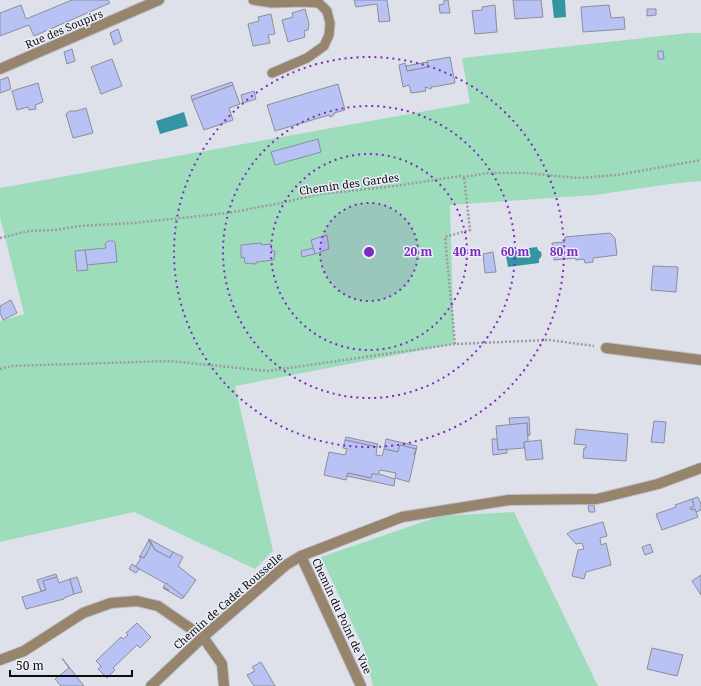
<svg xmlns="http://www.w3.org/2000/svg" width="701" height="686" font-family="'Noto Serif',serif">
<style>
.green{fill:#9eddbc}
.water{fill:#3395a2}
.building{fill:#b8c2f5;stroke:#8c8e97}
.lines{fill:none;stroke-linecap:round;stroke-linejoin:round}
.service-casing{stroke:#bdbfc7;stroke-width:11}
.minor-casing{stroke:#bdbfc7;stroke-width:12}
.path{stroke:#9a9ba2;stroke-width:2.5;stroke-dasharray:2 2;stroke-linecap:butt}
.service{stroke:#97846d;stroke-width:9}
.minor{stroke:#97846d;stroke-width:10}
.ring{fill:none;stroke:#7b2cbf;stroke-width:2;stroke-dasharray:2 4}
.labels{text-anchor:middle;stroke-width:3;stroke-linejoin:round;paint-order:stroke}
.street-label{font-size:11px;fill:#0c0c0f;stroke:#eceef8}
.centre{fill:#7b2cbf;stroke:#eceef8;stroke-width:2}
.ring-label{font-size:12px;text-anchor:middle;font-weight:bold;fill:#7b2cbf;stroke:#eceef8;stroke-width:3;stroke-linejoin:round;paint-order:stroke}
</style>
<rect width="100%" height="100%" fill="#dfe1ea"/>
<g class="green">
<polygon points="689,33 701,33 701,181 670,184 595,195 450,205 454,344 235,386 273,551 255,569 134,512 0,542 0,321 24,314 0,217 0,188 470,103 462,58"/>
<polygon points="514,512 598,686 373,686 364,649 321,557 440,516"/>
</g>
<g class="water">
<polygon points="552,0 565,0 566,17 554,18"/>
<polygon points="184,112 188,126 160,134 156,121"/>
<path d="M537,247l1,3 3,2c1,3 1,5 -2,7v4l-31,4 -3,-16z"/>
</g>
<g class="building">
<polygon points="72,0 108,0 110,3 34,36 29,25 0,36 0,13 21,5 26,19"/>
<polygon points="354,0 387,0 390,21 379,22 377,4 356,7"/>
<polygon points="444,0 448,0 450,13 440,13 439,5 444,4"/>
<polygon points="513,0 541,0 543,17 515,19"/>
<polygon points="495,5 497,32 475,34 472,11 482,10 482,7"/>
<polygon points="609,5 611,18 624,17 625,29 583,32 581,7"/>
<polygon points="305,9 309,24 308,30 304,31 305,37 288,42 282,20 293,17 292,13"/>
<polygon points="647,9 656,9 656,15 647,16"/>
<polygon points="271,14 275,34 268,35 270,43 253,46 248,24 259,21 258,17"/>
<polygon points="118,29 122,41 114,45 110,33"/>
<polygon points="72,49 75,61 67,64 64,52"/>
<polygon points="658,51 663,51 664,59 658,59"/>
<polygon points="450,57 455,83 433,87 432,86 431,89 425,87 426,91 411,93 409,85 403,87 399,65 405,63 407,71 428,67 427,61"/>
<polygon points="112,59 122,86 101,94 91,67"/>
<polygon points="427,62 428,67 407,71 406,66"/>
<polygon points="8,77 11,89 0,93 0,80"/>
<polygon points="232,82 233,85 192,100 191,96"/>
<polygon points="38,83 43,102 35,105 36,109 29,110 28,107 17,110 12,91"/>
<polygon points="338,84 345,110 334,113 334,115 330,117 329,115 275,131 267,105"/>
<polygon points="233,85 240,104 229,108 233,120 204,130 192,100"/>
<polygon points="254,91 256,99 243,103 241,95"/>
<polygon points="86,108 93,133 73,138 66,114 70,111 76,111"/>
<polygon points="318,139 321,152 275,165 271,152"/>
<polygon points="610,233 615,238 617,255 593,258 593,262 585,263 584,259 576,260 575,258 554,260 552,243 565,242 565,237"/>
<polygon points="327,235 329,249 315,254 311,240"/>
<polygon points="108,241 113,241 115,242 117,262 87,265 85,250 106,248 105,244"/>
<polygon points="261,243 261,245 271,244 272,251 275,251 274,260 256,262 256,264 245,263 244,257 241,258 241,245"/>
<polygon points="313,248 315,254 302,257 301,251"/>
<polygon points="85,250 88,270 77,271 75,251"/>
<polygon points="493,252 496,272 485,273 483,254"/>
<polygon points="653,266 678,267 676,292 651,290"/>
<polygon points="11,300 17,313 3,320 0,313 0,306"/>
<polygon points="529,417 530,435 528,436 527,423 510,425 509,418"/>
<polygon points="654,421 666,422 664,443 651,442"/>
<polygon points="527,423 528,442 524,442 524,448 498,450 496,426"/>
<polygon points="576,429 628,434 626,461 583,458 584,448 586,448 586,445 574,444"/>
<polygon points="346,437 378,444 377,447 345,440"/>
<polygon points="386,439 417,446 415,455 416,449 400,445 398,452 384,449"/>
<polygon points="492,439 497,439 498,450 507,449 507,453 493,455"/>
<polygon points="345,440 377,447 376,455 382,456 384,449 398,452 400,445 416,449 414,455 415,456 409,482 395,478 396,473 380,470 378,475 372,474 371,478 348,473 346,480 324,475 329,452 345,455 347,449 343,448"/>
<polygon points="541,440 543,459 526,460 524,442"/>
<polygon points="348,473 371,478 372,474 379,474 395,479 394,486 347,476"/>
<polygon points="698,497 701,504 701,510 696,512 695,509 691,510 690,508 694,506 692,499"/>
<polygon points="692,499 694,506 690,508 691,510 695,509 698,517 662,530 656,514 676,507 675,505"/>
<polygon points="588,505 594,505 595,512 589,512"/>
<polygon points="603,522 607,536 600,538 601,545 606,543 611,565 586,572 584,579 572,576 578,550 584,549 582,543 576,544 567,534 571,531"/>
<polygon points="149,539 173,552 170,558 155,550"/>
<polygon points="149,539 155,550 170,558 173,552 183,557 178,566 196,580 184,597 168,585 134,566 136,566 141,558 139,557 140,556 144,558 151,545 149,540"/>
<polygon points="149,540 151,545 144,558 140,556"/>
<polygon points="650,544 653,552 645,555 642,547"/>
<polygon points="132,564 139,569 136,573 129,569"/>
<polygon points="56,574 57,577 43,581 46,590 41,591 37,580"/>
<polygon points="701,575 701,595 692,581"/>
<polygon points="57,577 59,583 70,579 74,594 64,598 64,599 26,609 22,597 46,590 43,581"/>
<polygon points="77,577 82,592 74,594 70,579"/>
<polygon points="166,583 184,597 182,599 163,588 169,590 163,587"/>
<polygon points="137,623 151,637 140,648 137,645 113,668 115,670 107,678 98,669 101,666 96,661 121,637 123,639 128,635 126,633"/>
<polygon points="652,648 683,655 677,676 647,669"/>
<polygon points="62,658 84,686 61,686 55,679 69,668"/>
<polygon points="261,662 275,686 254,686 247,675 255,671 252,667"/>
</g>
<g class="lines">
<defs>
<polyline id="service" points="253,0 272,3 303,2 319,3 327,11 330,23 329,35 324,46 307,58 272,73"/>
<g id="minor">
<polyline points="0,69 159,0"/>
<polyline points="606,348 701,360"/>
<polyline points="301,556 361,686"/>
<polyline points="0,660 24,651 83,613 111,603 137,601 158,606 203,637 222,664 224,686"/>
<polyline points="151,686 203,637 286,565 301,556 402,517 509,500 597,499 658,484 701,468"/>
</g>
</defs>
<use href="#service" class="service-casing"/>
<use href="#minor" class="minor-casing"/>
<g class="path">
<polyline points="0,238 29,231 55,230 79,226 134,223 228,213 281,203 320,194 395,186 460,176 464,177 488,173 526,173 578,178 617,175 701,160"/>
<polyline points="455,344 445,237 470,230 464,177"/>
<polyline points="0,369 11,366 170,361 268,371 455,344 549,340 594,346"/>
</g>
<use href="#service" class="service"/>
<use href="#minor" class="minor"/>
</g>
<circle cx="369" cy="252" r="49" fill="#7b2cbf" fill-opacity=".12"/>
<g class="ring">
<circle cx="369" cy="252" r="49"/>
<circle cx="369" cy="252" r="98"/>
<circle cx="369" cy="252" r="146"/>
<circle cx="369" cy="252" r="195"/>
</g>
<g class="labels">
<g class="street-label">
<text transform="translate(64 29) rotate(-23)" y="4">Rue des Soupirs</text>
<text transform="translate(349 184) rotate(-8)" y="4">Chemin des Gardes</text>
<text transform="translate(228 601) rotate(-41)" y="4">Chemin de Cadet Rousselle</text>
<text transform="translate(342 616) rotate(65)" y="4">Chemin du Point de Vue</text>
</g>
</g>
<circle cx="369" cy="252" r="6" class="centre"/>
<g class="ring-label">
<text x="418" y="256">20 m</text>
<text x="467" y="256">40 m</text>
<text x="515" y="256">60 m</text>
<text x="564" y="256">80 m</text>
</g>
<path d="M10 670v6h122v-6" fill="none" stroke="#0c0c0f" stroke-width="2"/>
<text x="16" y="670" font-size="12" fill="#0c0c0f" stroke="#eceef8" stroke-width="3" paint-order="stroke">50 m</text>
</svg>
